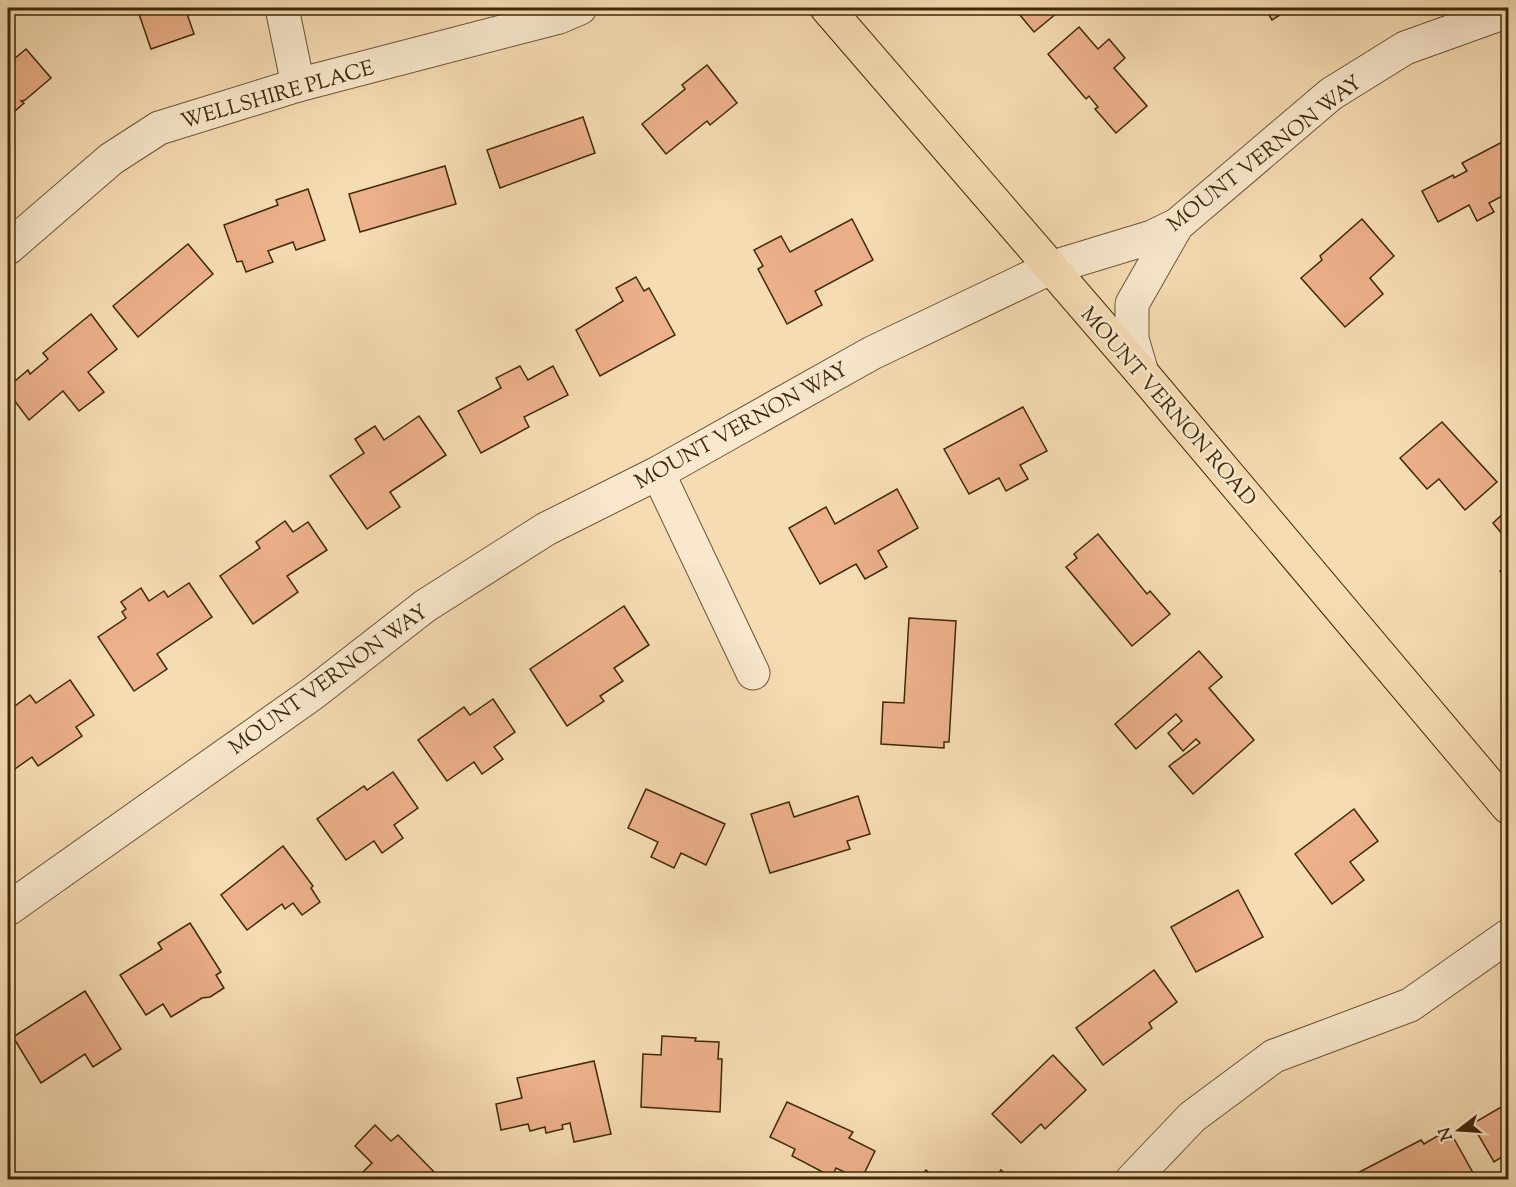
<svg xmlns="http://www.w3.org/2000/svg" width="1516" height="1187" font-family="'Sorts Mill Goudy',serif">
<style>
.building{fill:#ecb08b;stroke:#3e2909;stroke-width:1.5}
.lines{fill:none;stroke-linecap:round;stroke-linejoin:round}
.minor-casing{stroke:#6c5634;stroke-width:35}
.major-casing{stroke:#3e2909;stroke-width:35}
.minor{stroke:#f9e8ce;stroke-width:33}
.major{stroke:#f6dcb3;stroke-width:33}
.labels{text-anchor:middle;stroke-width:5;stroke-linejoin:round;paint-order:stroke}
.street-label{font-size:21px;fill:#3e2909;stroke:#f9e8ce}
</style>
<rect width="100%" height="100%" fill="#f6dcb3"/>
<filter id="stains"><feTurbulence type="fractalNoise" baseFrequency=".00333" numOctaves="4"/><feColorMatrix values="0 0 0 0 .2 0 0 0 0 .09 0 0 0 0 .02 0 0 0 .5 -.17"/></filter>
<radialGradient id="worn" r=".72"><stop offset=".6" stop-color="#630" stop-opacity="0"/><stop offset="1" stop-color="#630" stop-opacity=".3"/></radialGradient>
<g class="building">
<polygon points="137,8 185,8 194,34 151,49"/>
<polygon points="1014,8 1063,8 1034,32"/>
<polygon points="1265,8 1291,8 1272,20"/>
<polygon points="1079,27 1098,49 1109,39 1125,58 1114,68 1147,106 1116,133 1095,109 1098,107 1089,96 1086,99 1048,54"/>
<polygon points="26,49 51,78 25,100 21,101 24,103 8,117 8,64"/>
<polygon points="707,65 737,103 710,125 707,121 666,154 642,124 685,89 682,85"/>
<polygon points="583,117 595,153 500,188 487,150"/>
<polygon points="1508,139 1508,193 1489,203 1494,212 1477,221 1469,205 1438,222 1422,191 1453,175 1454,178 1467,171 1462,163"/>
<polygon points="445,166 456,204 360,232 349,194"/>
<polygon points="308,189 325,240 296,250 293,242 268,251 273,262 246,272 242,261 237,262 224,225 278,205 276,200"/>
<polygon points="852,219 873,260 815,291 822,305 787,324 758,269 763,266 754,250 781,236 790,252"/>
<polygon points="1362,219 1394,256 1370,278 1383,294 1345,327 1301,278 1322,260 1320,256"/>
<polygon points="188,244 213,274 138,337 113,306"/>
<polygon points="636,277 644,291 649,288 675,335 600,376 576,330 623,301 616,288"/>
<polygon points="91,314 117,349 88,372 104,392 79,411 63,391 29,420 8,392 8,387 28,370 30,374 48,359 43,353"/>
<polygon points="520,366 528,380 553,366 568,395 524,417 529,427 481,453 458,411 501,388 496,378"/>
<polygon points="1023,407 1047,451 1020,465 1028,479 1006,491 999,478 969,494 944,449"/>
<polygon points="419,416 446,455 390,492 400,507 367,529 330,476 364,453 355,439 375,426 384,440"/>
<polygon points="1442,422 1497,482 1465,510 1439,479 1427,489 1400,458"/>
<polygon points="897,489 918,528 878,551 887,567 865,579 856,564 820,584 789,528 826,507 835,524"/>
<polygon points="1508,509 1508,541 1493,523"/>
<polygon points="285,521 293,532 308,522 327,550 287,576 298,592 253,624 220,576 260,548 256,542"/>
<polygon points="1098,534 1147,594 1150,591 1170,614 1132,646 1066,567 1077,558 1074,554"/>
<polygon points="1508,564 1508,581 1500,571"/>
<polygon points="189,583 212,617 157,654 167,669 134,691 98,637 126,618 122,612 126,609 121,602 141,588 149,601 164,591 168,597"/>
<polygon points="624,606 649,645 614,668 623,681 600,696 604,701 567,726 530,669"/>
<polygon points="909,618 956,621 949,742 944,742 944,748 881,744 883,702 904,703"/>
<polygon points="1199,651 1222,677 1209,688 1254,740 1193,794 1169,766 1200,743 1196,739 1183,751 1168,733 1182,721 1176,714 1136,749 1115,724"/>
<polygon points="70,680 94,715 76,727 82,736 38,766 32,757 12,771 8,764 8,724 13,721 8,711 30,695 36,703"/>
<polygon points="493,699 515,732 494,747 503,759 482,774 474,762 447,781 418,740 464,707 470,715"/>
<polygon points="393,772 418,808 394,825 403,838 382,853 374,841 346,860 317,819 364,786 367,790"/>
<polygon points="646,789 725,824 706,865 681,853 674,868 651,857 658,842 628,828"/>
<polygon points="858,796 870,834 847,841 850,849 770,873 751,814 789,802 794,817"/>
<polygon points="1354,809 1378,841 1350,862 1364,880 1332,904 1295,854"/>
<polygon points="283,846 313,886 311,888 320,902 302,915 293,903 285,909 282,904 247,930 221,895"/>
<polygon points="1238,890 1263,937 1196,972 1171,927"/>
<polygon points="190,923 221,972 216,975 224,988 210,997 202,998 171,1017 163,1004 146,1015 120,975 162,949 158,943"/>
<polygon points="1154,970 1177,1002 1149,1023 1152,1028 1103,1065 1076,1028"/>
<polygon points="85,991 121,1049 93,1067 85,1054 41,1083 13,1037"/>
<polygon points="662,1036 696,1038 695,1041 719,1042 718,1059 722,1059 720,1112 641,1107 643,1054 661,1055"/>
<polygon points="1053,1055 1086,1090 1045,1129 1041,1124 1021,1143 992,1114"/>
<polygon points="594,1061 611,1134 574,1142 570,1123 562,1125 563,1129 546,1133 545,1127 530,1131 528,1124 501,1130 496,1104 522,1098 517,1078"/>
<polygon points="787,1102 853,1132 849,1138 875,1151 861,1180 836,1168 832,1177 792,1156 795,1149 770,1137"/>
<polygon points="1508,1103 1508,1153 1494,1162 1472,1124"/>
<polygon points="375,1125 391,1141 398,1135 438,1176 435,1180 355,1180 372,1163 355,1146"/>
<polygon points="1439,1135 1441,1139 1453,1137 1477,1180 1348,1178 1421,1140 1424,1144"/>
<polygon points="926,1170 937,1180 918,1180"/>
<polygon points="1001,1170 1012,1180 994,1180"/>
</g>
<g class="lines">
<defs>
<g id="minor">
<polyline points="282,8 298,85"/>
<polyline points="8,248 111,159 159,128 298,85 559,17 580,8"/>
<polyline points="1142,373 1132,339 1132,304 1177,225"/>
<polyline points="658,473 753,673"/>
<polyline points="8,909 312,694 425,606 546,529 658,473 872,353 1050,268 1152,237 1177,225 1331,94 1405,48 1508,11"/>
<polyline points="1132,1180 1192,1117 1274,1056 1410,1005 1508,936"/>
</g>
<polyline id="major" points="827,8 1142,373 1508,807"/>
</defs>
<use href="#minor" class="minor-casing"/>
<use href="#major" class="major-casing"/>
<use href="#minor" class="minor"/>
<use href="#major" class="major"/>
</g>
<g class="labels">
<g class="street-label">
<text transform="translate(277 94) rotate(-16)" y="7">WELLSHIRE PLACE</text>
<text transform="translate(1264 153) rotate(-38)" y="7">MOUNT VERNON WAY</text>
<text transform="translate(1169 406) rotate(49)" y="7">MOUNT VERNON ROAD</text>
<text transform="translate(741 425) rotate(-29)" y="7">MOUNT VERNON WAY</text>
<text transform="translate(328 679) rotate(-36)" y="7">MOUNT VERNON WAY</text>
</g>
</g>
<rect width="1516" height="1187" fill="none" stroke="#f6dcb3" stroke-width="30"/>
<rect x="9" y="9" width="1498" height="1169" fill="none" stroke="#3e2909" stroke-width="3"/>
<rect x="15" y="15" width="1486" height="1157" fill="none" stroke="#3e2909" stroke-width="1.5"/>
<g transform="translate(1459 1130) rotate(253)" stroke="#f9e8ce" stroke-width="4.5" paint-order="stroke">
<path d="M0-4.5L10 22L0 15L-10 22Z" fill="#3e2909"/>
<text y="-9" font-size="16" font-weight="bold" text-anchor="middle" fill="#3e2909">N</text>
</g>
<rect width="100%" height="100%" filter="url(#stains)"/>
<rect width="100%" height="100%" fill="url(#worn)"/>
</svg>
